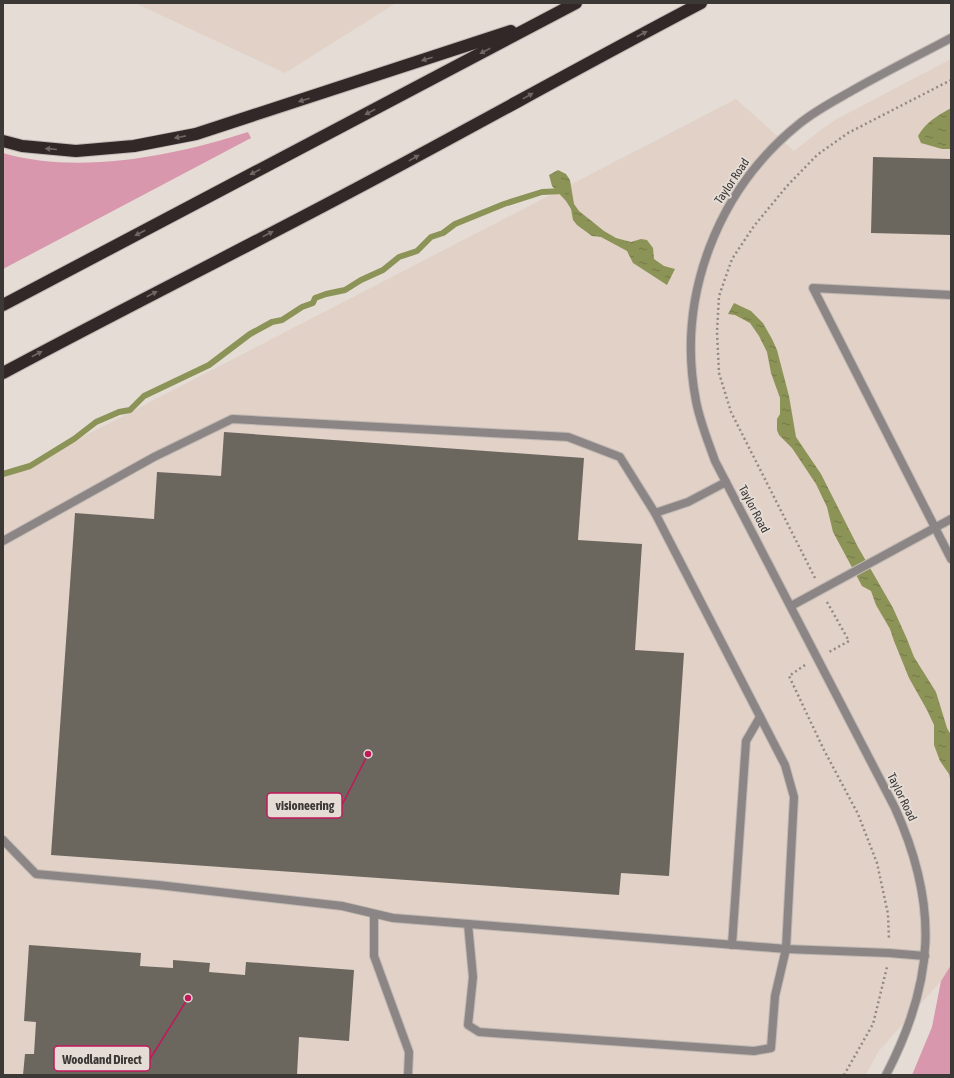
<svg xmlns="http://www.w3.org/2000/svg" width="954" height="1078" font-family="'Asap Condensed',sans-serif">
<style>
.built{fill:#e1d1c6}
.grass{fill:#d897ac}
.water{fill:url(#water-ripples)}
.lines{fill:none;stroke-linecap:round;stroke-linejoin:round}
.stream{stroke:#8c9356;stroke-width:6}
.building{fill:#6b675f}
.lane-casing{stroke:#c0b8b3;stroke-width:10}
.street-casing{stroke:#c0b8b3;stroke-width:10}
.highway-casing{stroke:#c0b8b3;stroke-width:14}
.path{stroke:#908a86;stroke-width:2.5;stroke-dasharray:2 3;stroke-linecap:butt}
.lane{stroke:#8b8685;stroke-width:8}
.street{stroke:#8b8685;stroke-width:8}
.highway{stroke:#312827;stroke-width:12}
.oneway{fill:#706764}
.labels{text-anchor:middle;stroke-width:4;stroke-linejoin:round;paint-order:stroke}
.street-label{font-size:12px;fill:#3b3835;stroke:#e5dcd6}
.leader{fill:none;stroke:#c2185b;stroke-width:1.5}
.callout-dot{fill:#c2185b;stroke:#e5dcd6;stroke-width:1.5}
.callout{fill:#e5dcd6;stroke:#c2185b;stroke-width:1.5}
.callout-label{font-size:13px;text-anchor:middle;font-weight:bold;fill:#3b3835}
</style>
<defs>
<pattern id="water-ripples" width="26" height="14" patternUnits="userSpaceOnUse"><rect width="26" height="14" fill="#8c9356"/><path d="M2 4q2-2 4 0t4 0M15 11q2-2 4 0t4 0" fill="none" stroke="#747948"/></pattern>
</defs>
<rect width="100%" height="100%" fill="#e5dcd6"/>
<g class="built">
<polygon points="135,3 396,3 285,73"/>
<polygon points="951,59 951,965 941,981 878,1052 866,1075 3,1075 3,478 736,99 794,151 821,130 835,120"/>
</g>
<g class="grass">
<path d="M248,132l3,6 -248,131v-116c76,22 171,3 245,-21z"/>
<polygon points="951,965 951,1075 912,1075 932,1027 941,981"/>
</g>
<g class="water">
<path d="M951,108v41h-9l-21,-6 -3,-7c8,-14 19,-20 33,-28z"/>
<polygon points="558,170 566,174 570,180 574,204 579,211 604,231 616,238 631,242 641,239 647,240 653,248 654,259 664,266 675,269 667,285 633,263 627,251 601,237 592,236 577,225 573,220 571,209 566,201 552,186 549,175"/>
<polygon points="734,303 751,311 763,323 772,339 777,350 789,396 796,437 821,474 858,547 893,608 907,639 914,657 936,692 947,728 951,735 951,783 949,774 940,761 934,745 934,725 927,710 909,678 894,641 890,629 876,605 871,591 862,586 833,532 827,507 816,484 792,448 779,435 777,430 777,419 780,414 780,398 771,373 767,352 759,336 750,323 735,315 728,314"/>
</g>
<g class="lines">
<polyline class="stream" points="3,474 30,466 74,439 96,422 119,412 130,410 144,396 209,365 250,334 272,322 282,320 302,307 313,303 315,298 326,294 345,290 361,280 383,270 399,257 417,251 431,237 443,233 455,224 504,204 542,192 563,191"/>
</g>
<g class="building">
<polygon points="873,157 951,159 951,235 871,233"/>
<polygon points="224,432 584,458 578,540 642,544 635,650 684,653 669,876 621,873 619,895 51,855 75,513 154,519 157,472 221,476"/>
<polygon points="29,945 141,953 140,966 173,968 173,960 210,963 209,972 245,975 246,962 354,970 349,1041 299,1037 297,1075 23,1075 25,1054 34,1054 36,1022 24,1021"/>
</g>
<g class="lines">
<defs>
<g id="lane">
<polyline points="951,295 813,288 951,559"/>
<polyline points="3,541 154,457 232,419 568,437 620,457 655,513 688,502 726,482"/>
<polyline points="791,606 951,519"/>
<polyline points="3,840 36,874 158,885 342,906 393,918 786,949 889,953 925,956"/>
<polyline points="374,914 374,956 409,1052 408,1075"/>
<polyline points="468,924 473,977 468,1025 479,1032 754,1051 771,1048 775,996 786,949 794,797 785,765 655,513"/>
<polyline points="732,945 746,741 760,717"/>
</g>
<path id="street" d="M886,1075c49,-94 53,-170 9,-267l-180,-347c-7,-20 -15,-39 -19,-60 -20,-104 21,-211 103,-277 17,-14 37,-24 56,-35 32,-18 64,-34 96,-51"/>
<g id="highway">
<polyline points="3,141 22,146 76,151 134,146 196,134 511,31"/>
<polyline points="3,305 576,3"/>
<path d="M3,373c125,-67 252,-130 377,-197 107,-57 214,-117 321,-173"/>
</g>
</defs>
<use href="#lane" class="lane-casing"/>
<use href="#street" class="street-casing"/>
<use href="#highway" class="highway-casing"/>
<g class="path">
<polyline points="815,578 731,412 719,373 717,332 719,296 732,259 754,226 787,186 817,155 848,133 951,80"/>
<polyline points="827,602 849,641 829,652"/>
<polyline points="805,665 789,676 824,750 858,814 877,863 888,914 889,940"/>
<polyline points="844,1075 873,1024 887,967"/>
</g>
<use href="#lane" class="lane"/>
<use href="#street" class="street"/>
<use href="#highway" class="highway"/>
</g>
<defs><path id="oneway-solid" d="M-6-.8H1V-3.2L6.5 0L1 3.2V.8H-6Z"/></defs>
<g class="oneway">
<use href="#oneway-solid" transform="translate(642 34) rotate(-28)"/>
<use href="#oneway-solid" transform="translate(485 51) rotate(152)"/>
<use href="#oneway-solid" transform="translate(427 59) rotate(162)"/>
<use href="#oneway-solid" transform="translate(528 96) rotate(-29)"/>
<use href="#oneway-solid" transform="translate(304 100) rotate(162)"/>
<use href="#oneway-solid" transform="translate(370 112) rotate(152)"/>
<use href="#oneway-solid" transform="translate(180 137) rotate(169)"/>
<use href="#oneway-solid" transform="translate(51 149) rotate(-175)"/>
<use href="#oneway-solid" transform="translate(414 158) rotate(-29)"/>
<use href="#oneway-solid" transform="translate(255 172) rotate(152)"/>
<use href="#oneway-solid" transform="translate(140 233) rotate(152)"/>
<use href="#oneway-solid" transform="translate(268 234) rotate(-27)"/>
<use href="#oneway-solid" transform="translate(152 294) rotate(-27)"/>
<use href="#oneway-solid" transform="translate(37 354) rotate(-28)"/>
</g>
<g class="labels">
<g class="street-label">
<text transform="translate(732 181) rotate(-56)" y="4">Taylor Road</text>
<text transform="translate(754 509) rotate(62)" y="4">Taylor Road</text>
<text transform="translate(902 797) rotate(64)" y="4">Taylor Road</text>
</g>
</g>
<path class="leader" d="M368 754L342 805M188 998L150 1059"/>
<g class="callout-dot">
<circle cx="368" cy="754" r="4"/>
<circle cx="188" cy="998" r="4"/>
</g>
<g class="callout">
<rect x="267" y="793" width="75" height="25" rx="4"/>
<rect x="54" y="1046" width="96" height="25" rx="4"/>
</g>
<g class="callout-label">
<text x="305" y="810">visioneering</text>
<text x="102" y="1064">Woodland Direct</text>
</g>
<rect width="954" height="1078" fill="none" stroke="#3b3835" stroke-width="8"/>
</svg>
